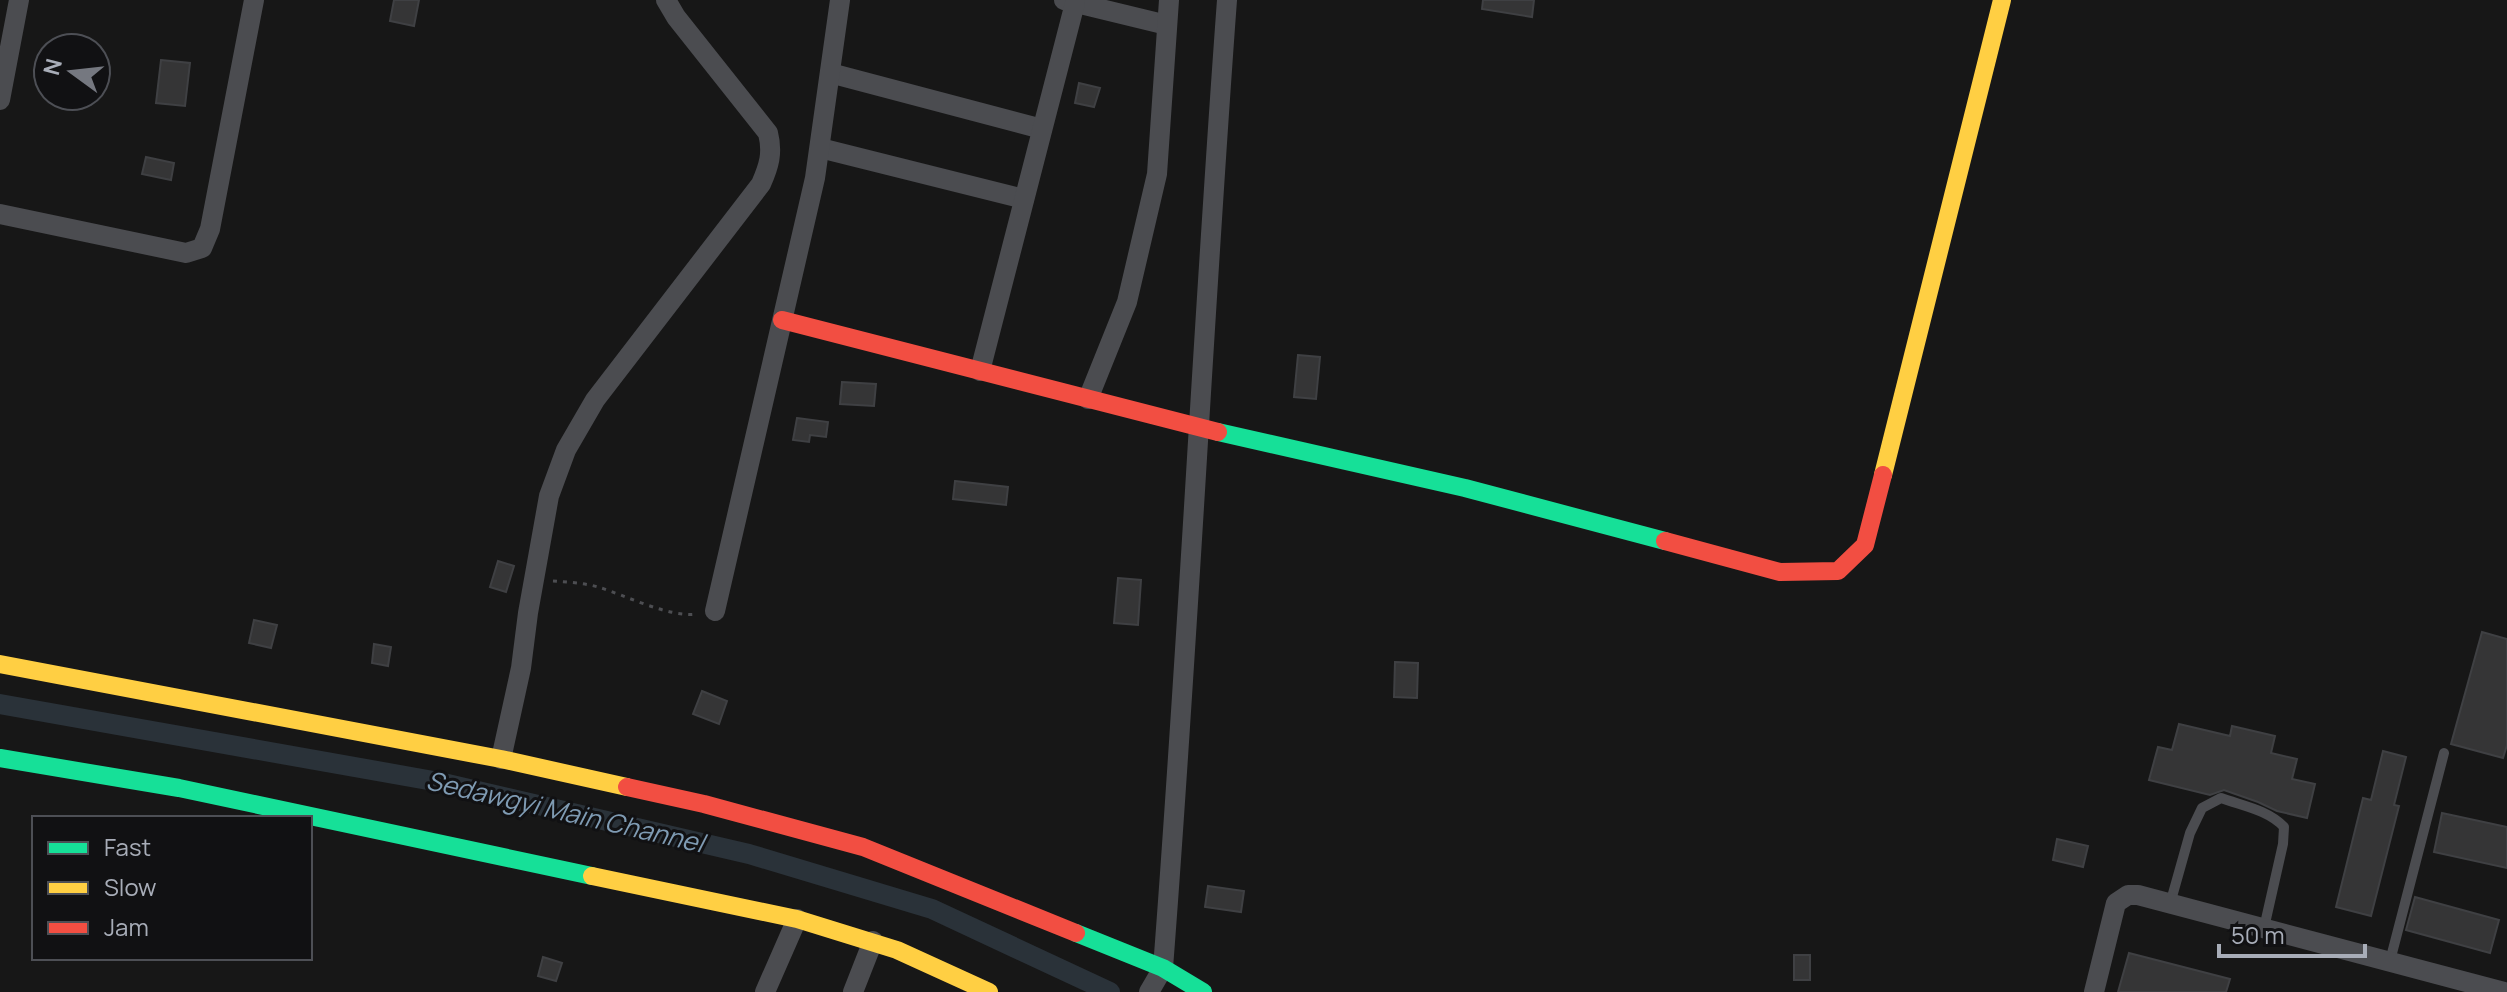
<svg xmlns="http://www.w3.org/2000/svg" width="2507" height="992" font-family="Manrope,sans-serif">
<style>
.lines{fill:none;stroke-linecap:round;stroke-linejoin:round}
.canal{stroke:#2a3239;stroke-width:20}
.building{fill:#353536;stroke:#3f4043;stroke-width:2}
.path{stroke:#4d4e52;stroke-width:3;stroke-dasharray:4 6;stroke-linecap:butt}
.lane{stroke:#4b4c50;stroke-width:10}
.street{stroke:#4b4c50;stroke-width:20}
.fast{stroke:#16e098;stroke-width:18}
.slow{stroke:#ffcf43;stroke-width:18}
.jam{stroke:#f24e42;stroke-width:18}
.labels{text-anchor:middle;stroke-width:6;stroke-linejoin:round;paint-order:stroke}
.water-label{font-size:26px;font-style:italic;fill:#7f9bb3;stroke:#111113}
</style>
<rect width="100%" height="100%" fill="#171717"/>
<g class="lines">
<polyline class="canal" points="0,704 439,782 749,854 932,909 1110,992"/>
</g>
<g class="building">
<polygon points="394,0 419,0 414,26 390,21"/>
<polygon points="1483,0 1534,0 1532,17 1482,9"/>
<polygon points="161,60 190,63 185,106 156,103"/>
<polygon points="1079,83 1100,88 1094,107 1075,103"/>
<polygon points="146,157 174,163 171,180 142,174"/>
<polygon points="1298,355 1320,357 1316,399 1294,397"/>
<polygon points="842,382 876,384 874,406 840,404"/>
<polygon points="797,418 828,422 826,437 810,435 809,442 793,440"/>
<polygon points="955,481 1008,487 1006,505 953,499"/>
<polygon points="498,561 514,566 506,592 490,587"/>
<polygon points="1118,578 1141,580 1138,625 1114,623"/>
<polygon points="254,620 277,625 271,648 249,643"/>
<polygon points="2482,632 2507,639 2507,745 2503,758 2451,744"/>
<polygon points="374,644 391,647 388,666 372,663"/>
<polygon points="1395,662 1418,663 1417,698 1394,697"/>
<polygon points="702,691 727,701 719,724 693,714"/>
<polygon points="2179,724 2230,736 2232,726 2275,736 2271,753 2297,759 2292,779 2315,784 2307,818 2277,811 2258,802 2224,790 2210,795 2149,780 2158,747 2172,750"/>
<polygon points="2383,751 2406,757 2394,805 2399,806 2371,916 2336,907 2363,798 2371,800"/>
<polygon points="2442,813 2507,827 2507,868 2434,852"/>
<polygon points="2057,839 2088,846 2083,867 2053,860"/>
<polygon points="1208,886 1244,891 1241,912 1205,907"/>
<polygon points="2415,897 2499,920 2490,953 2406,930"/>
<polygon points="2129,953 2230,979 2226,992 2118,992"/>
<rect x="1794" y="955" width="16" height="25"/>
<polygon points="543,957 562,963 556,981 538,976"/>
</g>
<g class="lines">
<path class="path" d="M553,581c15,1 31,2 45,6 27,8 71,31 99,27"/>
<g class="lane">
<path d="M2170,904l20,-71 12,-25 19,-10c22,8 47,12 63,29l-1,17 -19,84"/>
<polyline points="2390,961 2444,753"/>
</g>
<g class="street">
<polyline points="1064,0 1167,25"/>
<polyline points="830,73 1042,129"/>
<polyline points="0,100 19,0"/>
<polyline points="820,148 1024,199"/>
<polyline points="0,214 186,253 202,248 210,229 254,0"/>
<polyline points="980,371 1075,3"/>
<polyline points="1088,399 1127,302 1157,174 1169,0"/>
<polyline points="715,611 815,178 840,0"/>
<path d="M501,759l20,-91 7,-55 21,-117 17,-46 29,-50 166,-216c8,-18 12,-31 7,-51l-92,-116 -10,-17"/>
<polyline points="765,992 797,919"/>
<polyline points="853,992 873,941"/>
<path d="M1149,992l14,-24c25,-322 40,-645 64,-968"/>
<polyline points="2094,992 2116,903 2128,895 2138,895 2504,992"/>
</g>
<g class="fast">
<polyline points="1218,432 1465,488 1665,541"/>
<polyline points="0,758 179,788 592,876"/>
<polyline points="1076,933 1163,968 1203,992"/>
</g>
<g class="slow">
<polyline points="1883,475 2002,0"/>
<polyline points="0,664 501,759 627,787"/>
<polyline points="592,876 797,919 897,950 989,992"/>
</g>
<g class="jam">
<polyline points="782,320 1218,432"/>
<polyline points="1665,541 1780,572 1838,571 1865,545 1883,475"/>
<polyline points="627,787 704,804 863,847 1076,933"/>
</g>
</g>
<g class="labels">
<g class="water-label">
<text transform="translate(565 812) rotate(13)" y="9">Sedawgyi Main Channel</text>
</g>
</g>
<rect x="32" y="816" width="280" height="144" fill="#111113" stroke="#4d4f55" stroke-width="2"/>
<rect x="48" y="842" width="40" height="12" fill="#16e098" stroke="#4d4f55" stroke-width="2"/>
<text x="104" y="856" font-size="24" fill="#a8adb8">Fast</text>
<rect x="48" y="882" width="40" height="12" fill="#ffcf43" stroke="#4d4f55" stroke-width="2"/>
<text x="104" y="896" font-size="24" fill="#a8adb8">Slow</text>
<rect x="48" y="922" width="40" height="12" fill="#f24e42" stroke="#4d4f55" stroke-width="2"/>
<text x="104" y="936" font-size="24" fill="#a8adb8">Jam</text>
<g transform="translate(72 72) rotate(285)"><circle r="38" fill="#111113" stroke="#4d4f55" stroke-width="2"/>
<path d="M0-6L14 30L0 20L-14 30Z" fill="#757880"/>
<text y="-12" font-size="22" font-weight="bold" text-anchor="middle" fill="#a8adb8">N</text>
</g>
<path d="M2219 944v12h146v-12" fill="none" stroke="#a8adb8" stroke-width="4"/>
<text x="2231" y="944" font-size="24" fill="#a8adb8" stroke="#111113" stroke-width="6" paint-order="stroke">50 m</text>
</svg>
